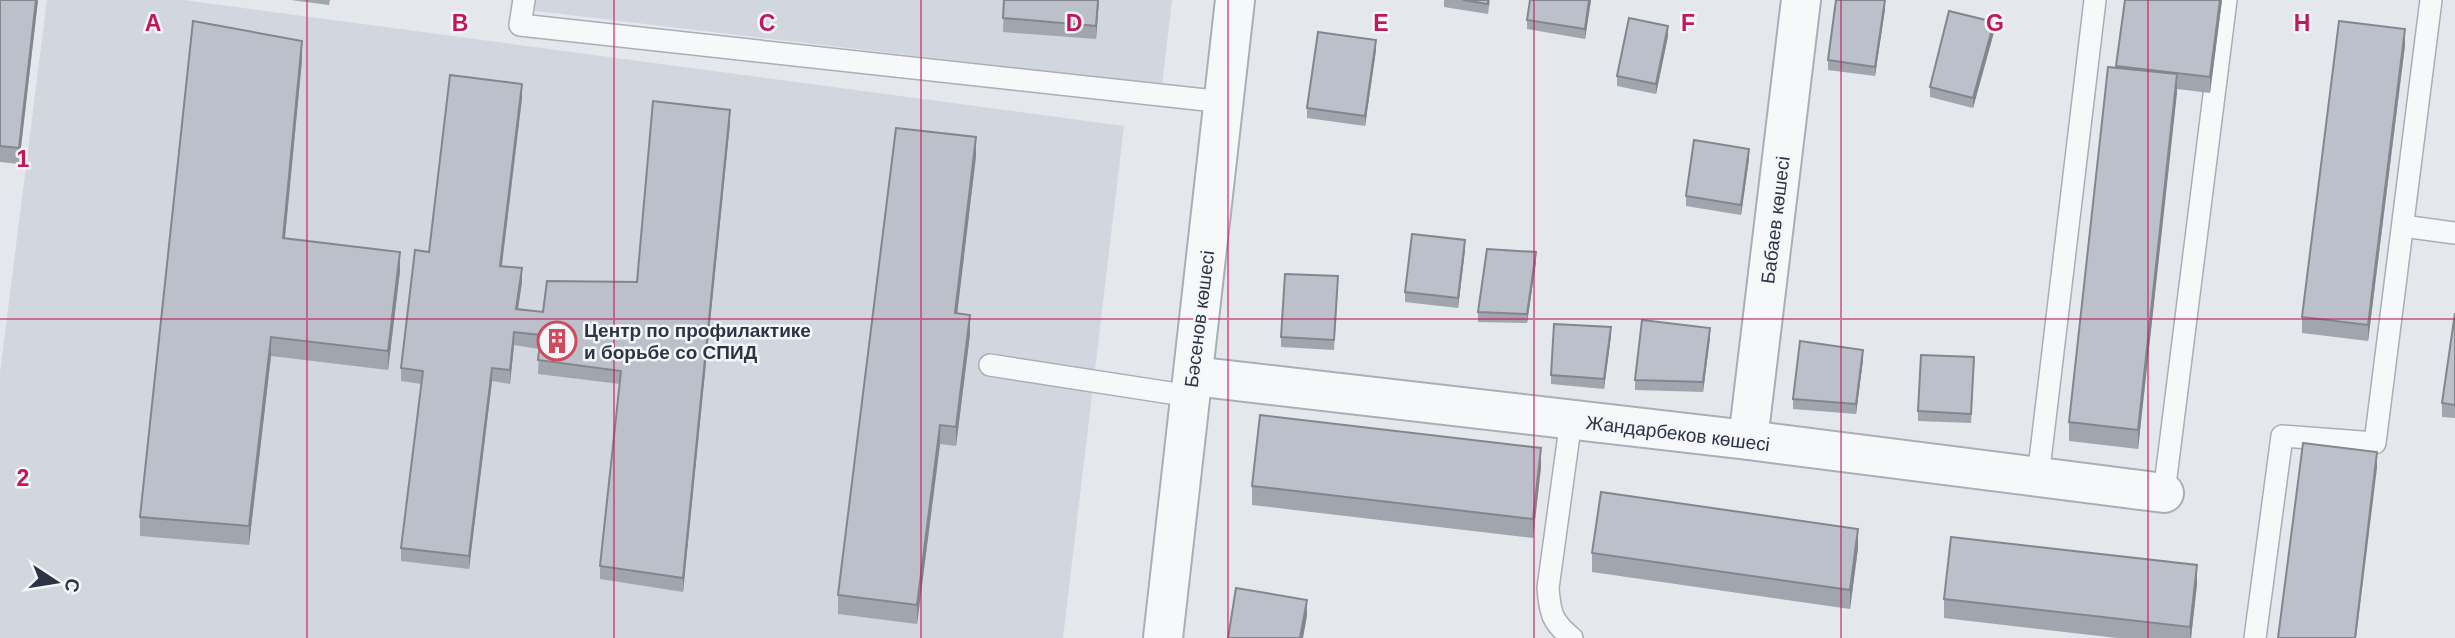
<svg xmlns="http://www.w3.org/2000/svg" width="2455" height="638" font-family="Arial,sans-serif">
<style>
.built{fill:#d2d6de}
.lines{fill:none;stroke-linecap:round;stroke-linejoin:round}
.service-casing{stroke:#a9aeb7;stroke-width:24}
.minor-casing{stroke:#a9aeb7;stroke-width:42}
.tertiary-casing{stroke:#a9aeb7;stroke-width:42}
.service{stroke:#f7f8fa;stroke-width:21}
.minor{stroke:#f7f8fa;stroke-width:38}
.tertiary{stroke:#f7f8fa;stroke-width:38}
.wall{fill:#a1a5ae}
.shaded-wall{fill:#83868d}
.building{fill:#bbc0ca;stroke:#83868d;stroke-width:2}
.grid{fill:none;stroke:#c2185b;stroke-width:2;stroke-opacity:0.55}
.labels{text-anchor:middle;stroke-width:5;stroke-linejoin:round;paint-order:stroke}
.street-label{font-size:19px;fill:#2b3445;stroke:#f4f6f9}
.poi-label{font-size:19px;font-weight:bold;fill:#2b3445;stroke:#f4f6f9;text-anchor:start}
.grid-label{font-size:23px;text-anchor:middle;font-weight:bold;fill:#c2185b;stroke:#f4f6f9;stroke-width:5;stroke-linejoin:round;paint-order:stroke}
</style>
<rect width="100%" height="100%" fill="#e4e7ec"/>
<g class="built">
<polygon points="47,0 184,0 1124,126 1063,638 0,638 0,373"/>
<polygon points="511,0 1172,0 1162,85 510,8"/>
</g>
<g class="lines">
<defs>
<g id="service">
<polyline points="524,0 520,25 1224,102"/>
<polyline points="2403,226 2455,233"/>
<polyline points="990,365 1190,396"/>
<path d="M1571,420l-23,168c2,25 4,34 24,50"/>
<polyline points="2038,477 2095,0"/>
<polyline points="2164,493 2226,0"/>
<polyline points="2255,638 2282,436 2375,443 2431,0"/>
</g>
<g id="minor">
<polyline points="1193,376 1748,440 2164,493"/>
<polyline points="1748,440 1801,0"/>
</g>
<polyline id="tertiary" points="1163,638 1235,0"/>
</defs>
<use href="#service" class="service-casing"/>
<use href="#minor" class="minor-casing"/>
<use href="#tertiary" class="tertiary-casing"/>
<use href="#service" class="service"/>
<use href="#minor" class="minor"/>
<use href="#tertiary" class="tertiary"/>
</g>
<g class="wall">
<polygon points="0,0 38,0 19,164 0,162"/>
<polygon points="291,0 330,0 329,5"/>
<polygon points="1004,0 1099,0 1096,39 1003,32"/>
<polygon points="1444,0 1490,0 1488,14 1444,7"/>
<polygon points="1591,0 1585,39 1527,29 1527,20"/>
<polygon points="2125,0 2222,0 2210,93 2177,89 2138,449 2069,441 2069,422"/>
<polygon points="1885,9 1875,76 1828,70 1828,60"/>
<polygon points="1994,32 1973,108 1930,97 1930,87"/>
<polygon points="1668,36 1656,94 1617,86 1617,76"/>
<polygon points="2405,45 2368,341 2302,333 2302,317"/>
<polygon points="1376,50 1365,126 1307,118 1307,108"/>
<polygon points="302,60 285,238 400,271 388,370 271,356 249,545 140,536 140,517"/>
<polygon points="522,98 502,266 522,282 518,309 543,312 637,282 730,123 683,592 600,579 600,566 620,384 538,374 539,349 514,345 510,384 492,381 469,569 401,561 401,548 421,384 401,381 401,368 429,252"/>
<polygon points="976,156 957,313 970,334 956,446 940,444 917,624 838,614 838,595"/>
<polygon points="1749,159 1741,215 1686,206 1686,196"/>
<polygon points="1465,250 1458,308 1405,302 1405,292"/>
<polygon points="1536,262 1527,323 1478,322 1478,312"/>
<polygon points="1338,286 1334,350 1281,347 1281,337"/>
<polygon points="2455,313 2455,418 2442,417 2442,403"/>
<polygon points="1611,336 1604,389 1551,384 1551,375"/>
<polygon points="1710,338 1703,392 1635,390 1635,380"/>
<polygon points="1863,360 1856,414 1793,409 1793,399"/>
<polygon points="1974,367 1971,423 1918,421 1918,411"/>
<polygon points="1541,467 1533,538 1252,505 1252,486"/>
<polygon points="1858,548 1850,609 1592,572 1592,553"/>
<polygon points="2197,584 2191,638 2117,638 1944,618 1944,599"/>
</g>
<g class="shaded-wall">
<polygon points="36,0 38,0 19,164 19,148"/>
<polygon points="1098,0 1099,0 1096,39 1096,26"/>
<polygon points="1589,0 1591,0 1585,39 1585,29"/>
<polygon points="1885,0 1885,9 1875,76 1875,67"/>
<polygon points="2220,0 2222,0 2210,93 2210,77"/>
<polygon points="1994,22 1994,32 1973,108 1973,98"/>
<polygon points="1668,26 1668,36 1656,94 1656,84"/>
<polygon points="2405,29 2405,45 2368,341 2368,325"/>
<polygon points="1376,40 1376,50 1365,126 1365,116"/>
<polygon points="302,41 302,60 283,257 283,238"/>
<polygon points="2177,74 2177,93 2138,449 2138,430"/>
<polygon points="522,84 522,98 500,279 500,266"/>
<polygon points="730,110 730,123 683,592 683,578"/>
<polygon points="976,137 976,156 955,332 955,313"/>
<polygon points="1749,149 1749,159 1741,215 1741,205"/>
<polygon points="1465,240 1465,250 1458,308 1458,298"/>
<polygon points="400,252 400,271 388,370 388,351"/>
<polygon points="1536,252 1536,262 1527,323 1527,314"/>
<polygon points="522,268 522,282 516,322 516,309"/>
<polygon points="970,315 970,334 956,446 956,427"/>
<polygon points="1611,327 1611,336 1604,389 1604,379"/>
<polygon points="1710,328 1710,338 1703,392 1703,382"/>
<polygon points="514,332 514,345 510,384 510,370"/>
<polygon points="271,337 271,356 249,545 249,526"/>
<polygon points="1863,350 1863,360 1856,414 1856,404"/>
<polygon points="492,368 492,381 469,569 469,556"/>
<polygon points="940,425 940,444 917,624 917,605"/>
<polygon points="1541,448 1541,467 1533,538 1533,519"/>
<polygon points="2377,452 2377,468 2356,638 2355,638"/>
<polygon points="1858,529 1858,548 1850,609 1850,590"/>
<polygon points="2197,565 2197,584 2191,638 2190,638 2190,627"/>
<polygon points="1307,600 1307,616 1303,638 1300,638"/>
</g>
<g class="building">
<polygon points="0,0 36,0 19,148 0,146"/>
<polygon points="1004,0 1098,0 1096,26 1003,18"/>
<polygon points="1463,0 1488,0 1488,4"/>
<polygon points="1530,0 1589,0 1585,29 1527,20"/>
<polygon points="1836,0 1885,0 1875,67 1828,60"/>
<polygon points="2125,0 2220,0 2210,77 2116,66"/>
<polygon points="1949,11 1994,22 1973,98 1930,87"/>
<polygon points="1629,18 1668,26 1656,84 1617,76"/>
<polygon points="193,21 302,41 283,238 400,252 388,351 271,337 249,526 140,517"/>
<polygon points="2339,21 2405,29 2368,325 2302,317"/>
<polygon points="1318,32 1376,40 1365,116 1307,108"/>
<polygon points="2108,67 2177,74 2138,430 2069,422"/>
<polygon points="450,75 522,84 500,266 522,268 516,309 543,312 547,281 637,282 653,101 730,110 683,578 600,566 621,371 538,360 541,335 514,332 510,370 492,368 469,556 401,548 423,371 401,368 415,250 429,252"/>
<polygon points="896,128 976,137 955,313 970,315 956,427 940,425 917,605 838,595"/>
<polygon points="1694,140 1749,149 1741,205 1686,196"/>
<polygon points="1412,234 1465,240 1458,298 1405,292"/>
<polygon points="1487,249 1536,252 1527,314 1478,312"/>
<polygon points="1285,274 1338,276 1334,340 1281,337"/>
<polygon points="2455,313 2455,405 2442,403"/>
<polygon points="1642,320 1710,328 1703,382 1635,380"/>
<polygon points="1554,324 1611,327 1604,379 1551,375"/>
<polygon points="1800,341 1863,350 1856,404 1793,399"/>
<polygon points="1921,355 1974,357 1971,414 1918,411"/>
<polygon points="1260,415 1541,448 1533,519 1252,486"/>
<polygon points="2303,443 2377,452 2355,638 2278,638"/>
<polygon points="1601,492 1858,529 1850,590 1592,553"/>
<polygon points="1951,537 2197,565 2190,627 1944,599"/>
<polygon points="1236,588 1307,600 1300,638 1228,638"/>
</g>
<path class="grid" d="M307,0v638M614,0v638M921,0v638M1228,0v638M1534,0v638M1841,0v638M2148,0v638M0,319h2455"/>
<defs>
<symbol id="building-ring" viewBox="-11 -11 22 22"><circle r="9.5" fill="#f4f6f9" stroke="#d1495b" stroke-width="1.5"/><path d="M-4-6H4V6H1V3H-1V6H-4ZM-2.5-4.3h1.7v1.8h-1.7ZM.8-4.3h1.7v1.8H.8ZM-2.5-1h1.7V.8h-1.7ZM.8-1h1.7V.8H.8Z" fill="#d1495b"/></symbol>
</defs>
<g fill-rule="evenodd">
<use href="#building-ring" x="535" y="319" width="44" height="44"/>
</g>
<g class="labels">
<g class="street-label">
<text transform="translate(1775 220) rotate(-83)" y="7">Бабаев көшесі</text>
<text transform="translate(1199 319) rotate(-83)" y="7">Бәсенов көшесі</text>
<text transform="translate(1678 433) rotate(7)" y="7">Жандарбеков көшесі</text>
</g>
<g class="poi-label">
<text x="584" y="337">Центр по профилактике<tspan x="584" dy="22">и борьбе со СПИД</tspan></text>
</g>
</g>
<g class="grid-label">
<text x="153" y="31">A</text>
<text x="460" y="31">B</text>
<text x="767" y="31">C</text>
<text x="1074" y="31">D</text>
<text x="1381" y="31">E</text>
<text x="1688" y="31">F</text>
<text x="1995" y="31">G</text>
<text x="2302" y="31">H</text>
<text x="23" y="167">1</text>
<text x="23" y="486">2</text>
</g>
<g transform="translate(56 582) rotate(102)" stroke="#f4f6f9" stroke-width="5" paint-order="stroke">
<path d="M0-5L12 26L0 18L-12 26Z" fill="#2b3445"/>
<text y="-10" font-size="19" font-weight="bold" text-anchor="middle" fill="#2b3445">С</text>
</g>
</svg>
